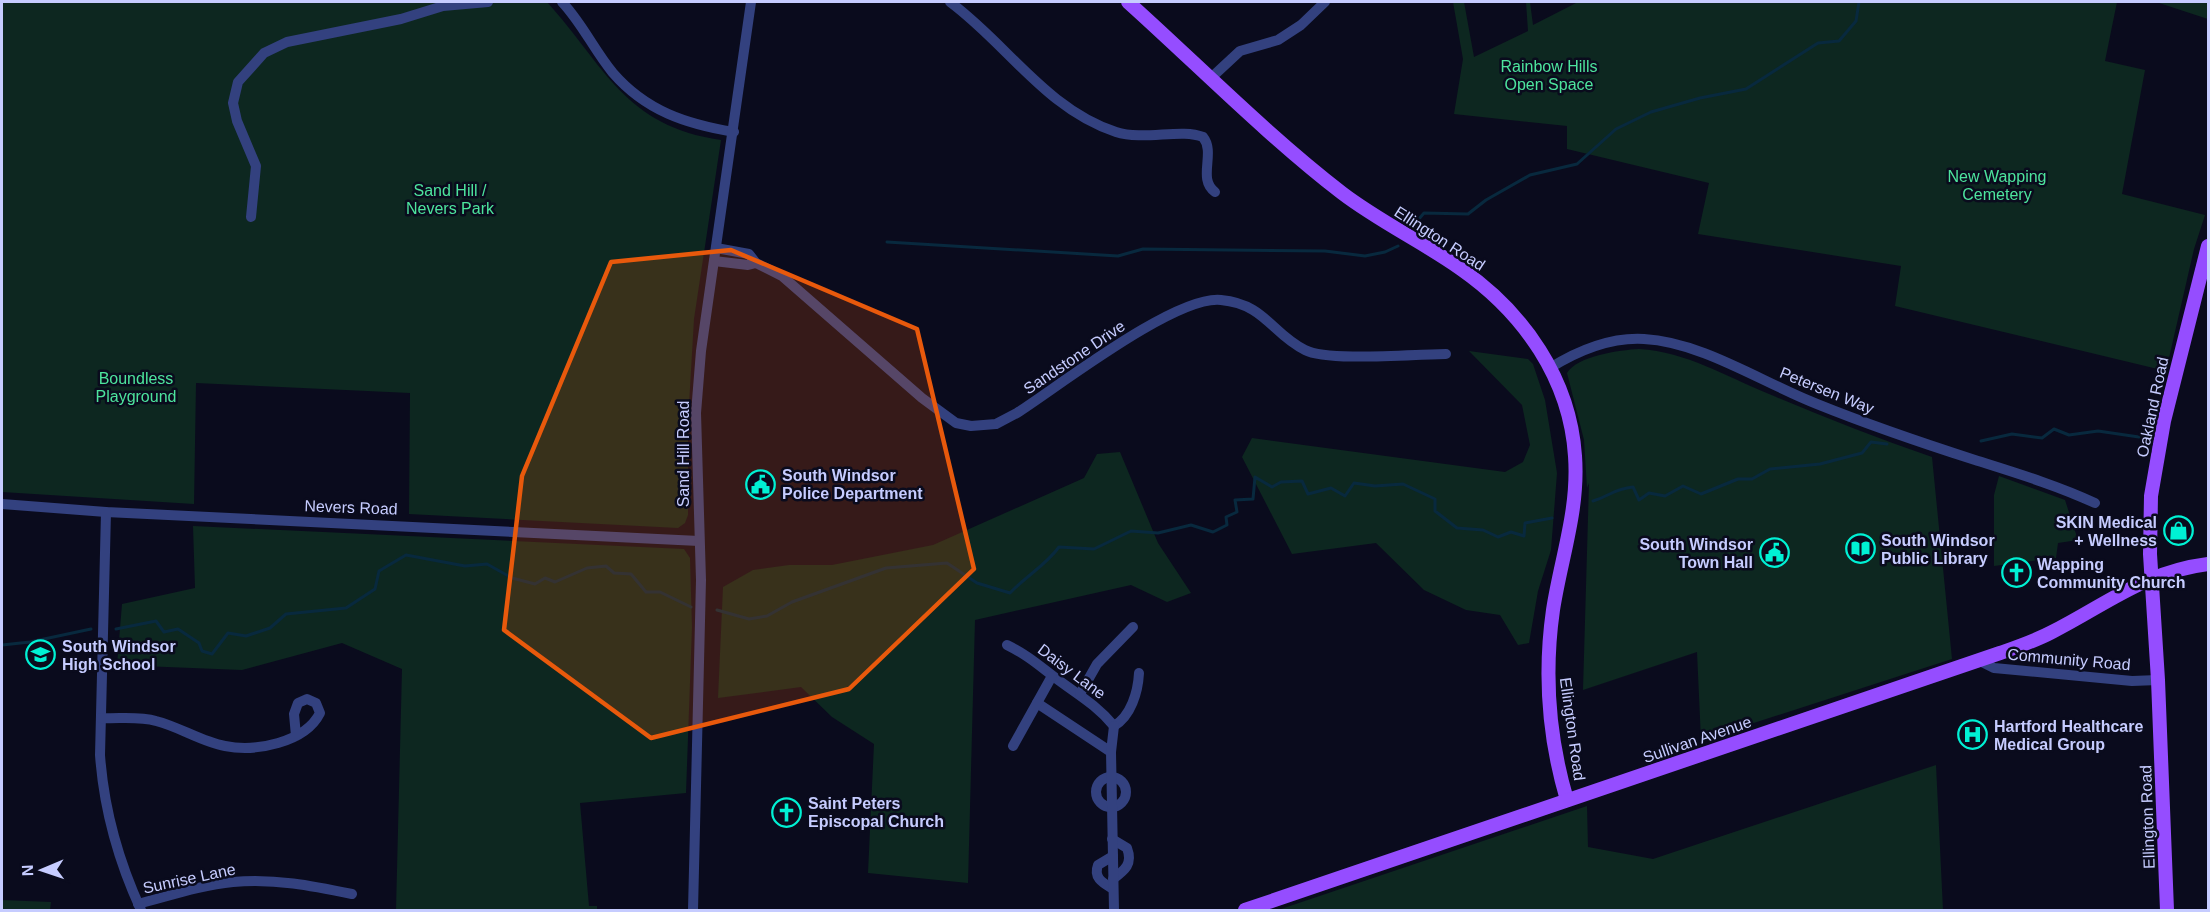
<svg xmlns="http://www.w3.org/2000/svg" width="2210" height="912" font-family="Arial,sans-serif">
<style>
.green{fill:#0d2720}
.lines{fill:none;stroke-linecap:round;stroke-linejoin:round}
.stream{stroke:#08293e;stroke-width:3}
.minor{stroke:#33417f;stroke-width:10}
.major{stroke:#954dff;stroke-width:14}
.marked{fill:#e8590c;fill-opacity:0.2;stroke:#e8590c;stroke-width:4.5;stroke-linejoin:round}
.labels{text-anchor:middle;stroke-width:5;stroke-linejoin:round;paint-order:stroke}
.park-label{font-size:16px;fill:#4de49d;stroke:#0a0b1d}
.street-label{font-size:16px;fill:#c6ccff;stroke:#0a0b1d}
.poi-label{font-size:16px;font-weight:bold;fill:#c6ccff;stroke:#0a0b1d;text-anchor:start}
</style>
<rect width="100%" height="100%" fill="#0a0b1d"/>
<g class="green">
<path d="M2,2h545c58,64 77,124 174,138l-27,179 -6,103v93l-3,8 -7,5 -269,-14 1,-121 -214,-10 -2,121 -192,-12z"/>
<polygon points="1453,2 1464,2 1474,57 1528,31 1526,2 1530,2 1533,25 1578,2 2117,2 2105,61 2145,70 2122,194 2205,215 2194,249 2166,371 1895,306 1901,266 1698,234 1709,183 1567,149 1567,126 1454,114 1463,59"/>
<polygon points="2156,2 2208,2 2208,19"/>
<path d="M1639,349c48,3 86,27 130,45 54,23 108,44 163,63l20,202 -251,81 -4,-88 -114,38 6,-207 -2,5 -3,-48 -17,-67c10,-17 53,-23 72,-24z"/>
<polygon points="1469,351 1528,359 1533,364 1545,400 1557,473 1551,550 1538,591 1529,643 1518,645 1500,615 1466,610 1424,590 1376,543 1292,554 1242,457 1252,438 1505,472 1523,462 1530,445 1522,405"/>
<polygon points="1120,452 1158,543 1191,593 1167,602 1131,585 975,620 968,883 868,873 874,744 832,717 801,687 718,698 723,587 753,570 789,565 832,565 933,545 1084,478 1097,454"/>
<polygon points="1999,476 2065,500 2078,540 2058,543 2056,558 1994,566 1994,495"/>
<polygon points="193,526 684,549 690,558 692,627 686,793 580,803 589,906 597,906 597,910 396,910 402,669 342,643 242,670 117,665 122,604 195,588"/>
<polygon points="1936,765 1943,910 1278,910 1587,806 1588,847 1653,859"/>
<polygon points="2,900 51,902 50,910 2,909"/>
</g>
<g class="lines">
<g class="stream">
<polyline points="1413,226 1424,213 1468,214 1486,200 1530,175 1577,164 1616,129 1651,112 1700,98 1746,89 1818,43 1839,41 1856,21 1859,2"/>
<polyline points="887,242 1118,256 1143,249 1325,251 1365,256 1385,252 1398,246"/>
<polyline points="1981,441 2012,434 2042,438 2054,429 2069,435 2098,431 2139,437"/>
<path d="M1593,501c17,-5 20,-12 40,-14l6,13 10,-7 16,3 18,-10 18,8 37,-15h14l18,-10 50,-5 42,-11 9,-11 16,2"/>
<path d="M717,610l32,9 18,-3 25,-14 94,-34 61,-5 30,20 33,10c16,-17 36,-28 49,-46l35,2 37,-18 27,2 33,-8 22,7 14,-7 -1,-8 11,-5 -2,-12 18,-1 2,-22 17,10 9,-5 21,-1 6,13 23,-6 14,8 9,-13 21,3 28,-2 32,15v12l22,17 26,2 15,7 13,-5 13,4 1,-13 27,-5"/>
<polyline points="116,629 156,621 164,632 178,629 199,643 202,651 212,654 228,633 246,636 270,628 286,614 346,608 375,589 379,571 406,555 465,566 487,564 512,578 535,584 545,578 555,582 587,568 606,566 614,573 631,574 646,592 660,592 691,607"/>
<polyline points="2,645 30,642 91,629"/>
</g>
<g class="minor">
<path d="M562,2c20,21 32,48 51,71 33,38 73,51 121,59"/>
<path d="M950,2c57,42 96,107 166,130 28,9 65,-4 87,5 13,16 -6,42 12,55"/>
<polyline points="1212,77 1240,51 1278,40 1301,25 1325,2"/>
<polyline points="251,217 256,166 237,121 233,103 238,82 264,53 287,42 401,19 443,6 488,2"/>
<path d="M716,248l33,6 7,9 26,13 140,122 34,25 15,3 25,-2 21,-11c42,-27 159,-118 204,-113 44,4 51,34 84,50 23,12 111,4 141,4"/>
<polyline points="714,261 748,265 756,263"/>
<path d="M1550,368c29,-18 60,-31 94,-29 58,3 119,44 173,65 52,21 105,39 158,56 41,13 81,25 120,43"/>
<polyline points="2,504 106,512 699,541"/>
<path d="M106,512l-6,243c4,56 18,105 41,155"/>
<path d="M1007,645c20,10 29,18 46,31 22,17 43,28 61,50"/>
<polyline points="1980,661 1994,668 2132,681 2158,680"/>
<polyline points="1080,694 1097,664 1133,627"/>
<polyline points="1037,703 1111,752"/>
<path d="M101,718c18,1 38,-2 55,3 24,6 46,21 69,25 30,6 80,-3 95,-33l-4,-10 -9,-4 -9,4 -4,11 2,22"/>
<path d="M1114,726c17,-10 24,-34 25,-53"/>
<polyline points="1013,746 1052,676"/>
<circle cx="1111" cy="792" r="15"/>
<path d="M1112,839l15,9c6,16 -2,22 -14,31"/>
<path d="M1113,856l-15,9c-5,13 5,18 15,24"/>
<path d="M138,904c31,-8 63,-19 95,-22 41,-4 80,4 119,12"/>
<polyline points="693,910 701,580 696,413 701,351 751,2"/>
<polyline points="1114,910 1111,752 1114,726"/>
</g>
<g class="major">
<path d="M1128,2c69,62 141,135 214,191 38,29 81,49 119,76 63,44 109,110 114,187 4,54 -14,102 -22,154 -9,63 -4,129 14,190"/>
<path d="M1245,910l755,-257c17,-6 35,-12 52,-21 55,-28 92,-60 156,-68"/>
<polyline points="2167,910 2158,680 2150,554 2151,496 2164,421 2208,246"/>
</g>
</g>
<path class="marked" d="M731,250l186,79 57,240 -125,120 -198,49 -147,-108 18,-154 89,-214z"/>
<defs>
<symbol id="civic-ring" viewBox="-11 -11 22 22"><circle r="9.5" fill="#0a0b1d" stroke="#00f1d4" stroke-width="1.5"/><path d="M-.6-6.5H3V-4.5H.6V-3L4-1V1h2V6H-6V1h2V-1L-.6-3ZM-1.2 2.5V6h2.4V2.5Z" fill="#00f1d4"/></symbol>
<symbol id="shop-ring" viewBox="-11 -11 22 22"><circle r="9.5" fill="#0a0b1d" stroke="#00f1d4" stroke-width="1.5"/><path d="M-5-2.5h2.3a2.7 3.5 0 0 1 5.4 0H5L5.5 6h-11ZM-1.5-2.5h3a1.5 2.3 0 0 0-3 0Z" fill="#00f1d4"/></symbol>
<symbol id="library-ring" viewBox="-11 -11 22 22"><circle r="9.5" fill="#0a0b1d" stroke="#00f1d4" stroke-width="1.5"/><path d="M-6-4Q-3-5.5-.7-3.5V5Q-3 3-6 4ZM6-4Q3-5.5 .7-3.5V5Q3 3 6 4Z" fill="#00f1d4"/></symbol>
<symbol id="church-ring" viewBox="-11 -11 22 22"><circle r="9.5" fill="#0a0b1d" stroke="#00f1d4" stroke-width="1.5"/><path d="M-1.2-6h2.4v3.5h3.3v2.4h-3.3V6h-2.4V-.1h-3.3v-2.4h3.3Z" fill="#00f1d4"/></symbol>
<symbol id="school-ring" viewBox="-11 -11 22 22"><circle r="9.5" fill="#0a0b1d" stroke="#00f1d4" stroke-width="1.5"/><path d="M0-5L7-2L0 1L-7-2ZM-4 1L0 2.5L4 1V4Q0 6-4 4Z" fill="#00f1d4"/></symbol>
<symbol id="hospital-ring" viewBox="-11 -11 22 22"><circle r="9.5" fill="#0a0b1d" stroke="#00f1d4" stroke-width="1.5"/><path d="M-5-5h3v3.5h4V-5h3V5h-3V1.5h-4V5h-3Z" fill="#00f1d4"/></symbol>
</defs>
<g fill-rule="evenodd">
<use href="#civic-ring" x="744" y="468" width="33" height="33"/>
<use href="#shop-ring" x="2162" y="514" width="33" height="33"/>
<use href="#library-ring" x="1844" y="532" width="33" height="33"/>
<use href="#civic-ring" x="1758" y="536" width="33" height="33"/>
<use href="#church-ring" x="2000" y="556" width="33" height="33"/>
<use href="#school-ring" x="24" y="638" width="33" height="33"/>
<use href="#hospital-ring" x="1956" y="718" width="33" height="33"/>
<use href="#church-ring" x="770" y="796" width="33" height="33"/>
</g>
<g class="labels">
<g class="park-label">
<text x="1549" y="72">Rainbow Hills<tspan x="1549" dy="18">Open Space</tspan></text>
<text x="1997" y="182">New Wapping<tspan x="1997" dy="18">Cemetery</tspan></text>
<text x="450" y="196">Sand Hill /<tspan x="450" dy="18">Nevers Park</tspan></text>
<text x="136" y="384">Boundless<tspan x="136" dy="18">Playground</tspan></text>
</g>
<g class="street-label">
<text transform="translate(1440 238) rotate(33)" y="6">Ellington Road</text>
<text transform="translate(1074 357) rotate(-34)" y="6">Sandstone Drive</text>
<text transform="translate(1827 390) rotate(22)" y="6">Petersen Way</text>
<text transform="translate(2152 407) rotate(-78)" y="6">Oakland Road</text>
<text transform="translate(683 454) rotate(-90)" y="6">Sand Hill Road</text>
<text transform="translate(351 507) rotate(2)" y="6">Nevers Road</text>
<text transform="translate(2069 659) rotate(5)" y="6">Community Road</text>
<text transform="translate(1072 671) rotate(37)" y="6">Daisy Lane</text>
<text transform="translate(1573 729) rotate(82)" y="6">Ellington Road</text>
<text transform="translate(1697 739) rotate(-19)" y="6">Sullivan Avenue</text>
<text transform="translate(2147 817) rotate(-92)" y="6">Ellington Road</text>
<text transform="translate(189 878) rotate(-12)" y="6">Sunrise Lane</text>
</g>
<g class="poi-label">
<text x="782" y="481">South Windsor<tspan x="782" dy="18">Police Department</tspan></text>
<text x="2157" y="528" text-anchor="end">SKIN Medical<tspan x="2157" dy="18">+ Wellness</tspan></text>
<text x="1881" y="546">South Windsor<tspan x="1881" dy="18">Public Library</tspan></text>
<text x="1753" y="550" text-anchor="end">South Windsor<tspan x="1753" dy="18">Town Hall</tspan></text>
<text x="2037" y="570">Wapping<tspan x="2037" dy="18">Community Church</tspan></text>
<text x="62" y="652">South Windsor<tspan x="62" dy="18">High School</tspan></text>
<text x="1994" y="732">Hartford Healthcare<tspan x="1994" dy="18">Medical Group</tspan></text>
<text x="808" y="809">Saint Peters<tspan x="808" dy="18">Episcopal Church</tspan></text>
</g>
</g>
<rect width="2210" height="912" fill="none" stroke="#c6ccff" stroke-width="6"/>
<g transform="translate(42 870) rotate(268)" stroke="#0a0b1d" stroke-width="4.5" paint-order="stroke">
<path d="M0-4.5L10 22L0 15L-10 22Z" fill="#c6ccff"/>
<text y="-9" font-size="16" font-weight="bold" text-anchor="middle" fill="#c6ccff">N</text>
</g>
</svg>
